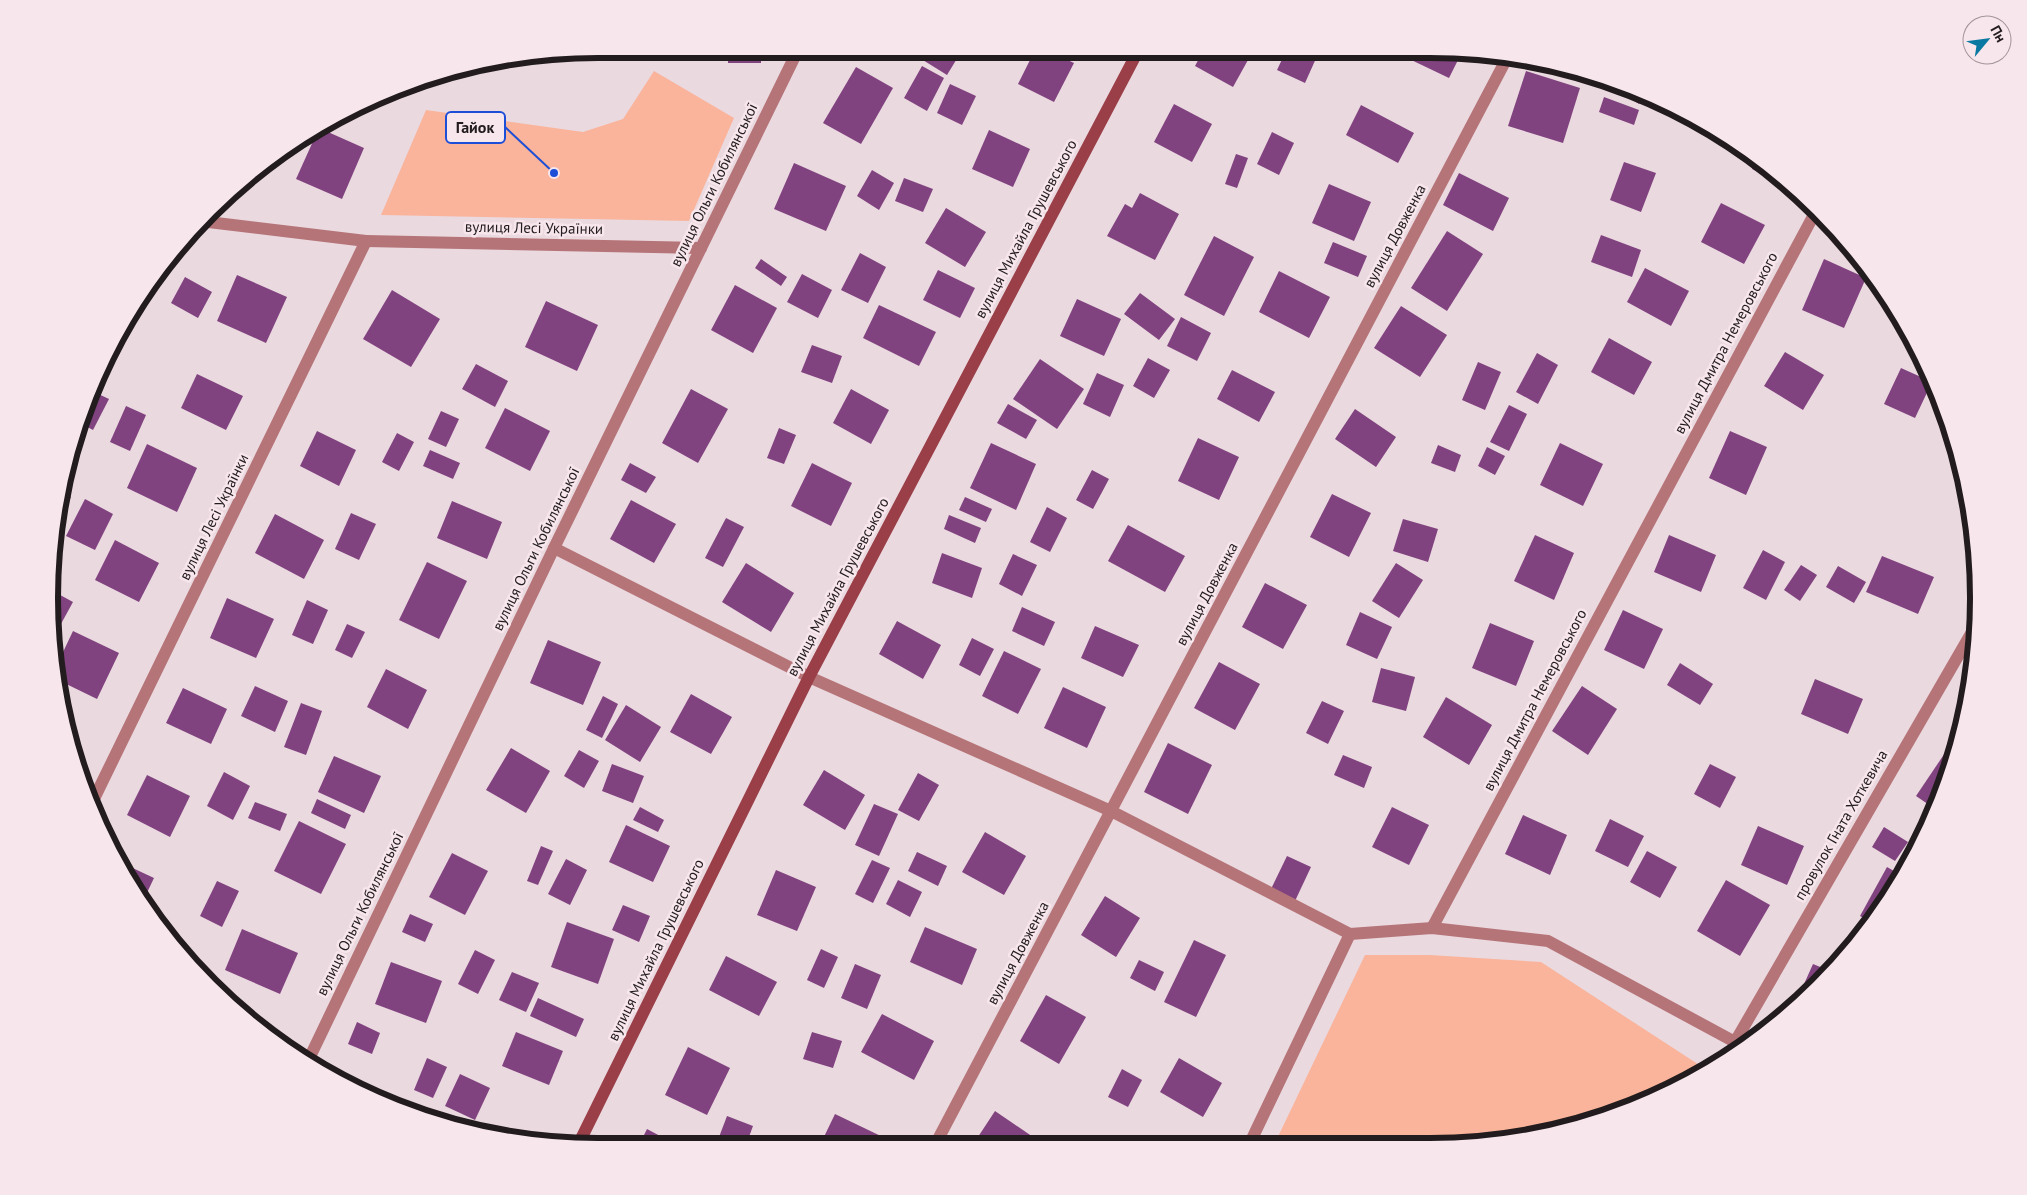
<svg xmlns="http://www.w3.org/2000/svg" width="2027" height="1195" font-family="'PT Sans',sans-serif">
<style>
.green{fill:#f9b49b}
.building{fill:#81437f}
.lines{fill:none;stroke-linecap:round;stroke-linejoin:round}
.street{stroke:#b57578;stroke-width:12}
.secondary{stroke:#9a3f48;stroke-width:12}
.labels{text-anchor:middle;stroke-width:5;stroke-linejoin:round;paint-order:stroke}
.street-label{font-size:15px;fill:#221c1e;stroke:#f8e6ed}
.rim{fill:none;stroke:#221c1e;stroke-width:6}
.leader{fill:none;stroke:#1d4ed8;stroke-width:2}
.callout-dot{fill:#1d4ed8;stroke:#f8e6ed;stroke-width:2}
.callout{fill:#f8e6ed;stroke:#1d4ed8;stroke-width:2}
.callout-label{font-size:16px;text-anchor:middle;font-weight:bold;fill:#221c1e}
</style>
<rect width="100%" height="100%" fill="#ebd9e0"/>
<g class="green">
<polygon points="654,71 734,118 689,221 381,215 426,110 583,132 623,119"/>
<polygon points="1365,955 1430,955 1541,962 1707,1070 1606,1117 1466,1145 1274,1145"/>
</g>
<g class="building">
<polygon points="1408,50 1463,50 1449,78 1405,57"/>
<polygon points="1203,51 1253,51 1233,87 1195,66"/>
<polygon points="1286,51 1309,51 1318,54 1305,83 1277,70"/>
<polygon points="910,52 961,52 947,75"/>
<polygon points="1034,52 1051,52 1074,63 1054,102 1018,84"/>
<rect x="728" y="53" width="33" height="10"/>
<polygon points="922,66 944,78 927,111 904,98"/>
<polygon points="856,67 893,88 861,144 823,123"/>
<polygon points="1526,71 1580,88 1563,143 1508,126"/>
<polygon points="950,84 976,96 962,125 937,113"/>
<polygon points="1628,89 1644,96 1639,104 1624,94"/>
<polygon points="1604,97 1639,110 1634,125 1599,112"/>
<polygon points="1174,104 1212,124 1192,162 1154,142"/>
<polygon points="1361,105 1414,133 1398,163 1346,135"/>
<polygon points="319,128 364,148 342,199 296,179"/>
<polygon points="989,130 1030,149 1013,187 972,169"/>
<polygon points="1272,132 1294,143 1279,175 1257,164"/>
<polygon points="1236,154 1248,158 1237,188 1225,184"/>
<polygon points="1757,159 1790,187 1789,187 1752,169"/>
<polygon points="1624,162 1656,173 1641,212 1610,200"/>
<polygon points="794,163 846,186 826,231 774,209"/>
<polygon points="872,170 894,183 879,210 857,196"/>
<polygon points="1459,173 1509,198 1493,231 1443,205"/>
<polygon points="904,178 933,189 923,212 895,201"/>
<polygon points="1329,184 1371,202 1354,241 1312,223"/>
<polygon points="1140,193 1179,214 1155,260 1107,236 1125,204 1132,208"/>
<polygon points="1721,203 1765,225 1744,264 1701,242"/>
<polygon points="946,208 986,232 965,267 925,243"/>
<polygon points="1447,231 1483,254 1447,311 1411,288"/>
<polygon points="1601,235 1641,250 1632,277 1591,262"/>
<polygon points="1214,236 1254,257 1224,316 1184,295"/>
<polygon points="1333,242 1367,256 1358,277 1324,263"/>
<polygon points="860,253 886,267 868,303 841,290"/>
<polygon points="761,259 787,277 781,286 755,268"/>
<polygon points="1824,259 1866,278 1844,328 1802,310"/>
<polygon points="1645,268 1689,291 1671,326 1627,302"/>
<polygon points="938,270 975,288 960,318 923,300"/>
<polygon points="1279,271 1330,297 1309,338 1259,312"/>
<polygon points="802,274 832,290 818,318 787,302"/>
<polygon points="237,275 287,297 266,343 217,321"/>
<polygon points="185,277 212,292 198,318 171,303"/>
<polygon points="735,285 777,308 753,353 711,330"/>
<polygon points="392,290 440,319 411,367 363,339"/>
<polygon points="1140,293 1175,319 1159,340 1124,314"/>
<polygon points="1077,299 1121,319 1104,356 1060,336"/>
<polygon points="546,301 598,325 577,371 525,347"/>
<polygon points="879,305 936,332 919,366 863,338"/>
<polygon points="134,306 137,308 120,331 119,331"/>
<polygon points="1401,306 1447,335 1420,377 1374,348"/>
<polygon points="1181,317 1211,333 1197,361 1167,346"/>
<polygon points="1609,338 1652,362 1634,395 1591,372"/>
<polygon points="812,345 842,356 832,383 801,372"/>
<polygon points="1785,352 1824,375 1803,410 1764,386"/>
<polygon points="1537,353 1558,365 1538,404 1516,392"/>
<polygon points="1148,358 1170,370 1154,398 1133,386"/>
<polygon points="1040,359 1084,389 1057,429 1013,399"/>
<polygon points="1478,362 1501,372 1485,410 1462,400"/>
<polygon points="476,364 508,381 495,407 462,389"/>
<polygon points="1901,368 1932,382 1915,418 1884,404"/>
<polygon points="1232,370 1275,392 1259,422 1217,399"/>
<polygon points="1097,373 1124,385 1110,417 1083,404"/>
<polygon points="197,374 243,396 226,430 181,408"/>
<polygon points="691,389 728,409 698,463 662,443"/>
<polygon points="851,389 889,410 871,444 833,423"/>
<polygon points="92,391 109,399 93,430 80,423"/>
<polygon points="1008,404 1037,420 1026,439 997,423"/>
<polygon points="1509,405 1527,414 1509,451 1490,442"/>
<polygon points="126,406 146,415 130,451 110,442"/>
<polygon points="505,408 550,431 530,471 485,448"/>
<polygon points="1355,409 1396,437 1376,467 1335,439"/>
<polygon points="441,411 459,419 446,447 428,439"/>
<polygon points="779,428 796,435 784,464 767,458"/>
<polygon points="317,431 356,450 339,486 300,466"/>
<polygon points="1730,431 1767,447 1746,495 1709,478"/>
<polygon points="397,433 414,442 399,471 382,462"/>
<polygon points="1198,438 1239,457 1219,500 1178,481"/>
<polygon points="991,443 1036,464 1016,510 970,488"/>
<polygon points="1560,443 1603,464 1583,506 1540,485"/>
<polygon points="147,444 197,468 177,512 127,488"/>
<polygon points="1438,445 1461,455 1455,472 1431,463"/>
<polygon points="1487,447 1505,456 1495,475 1478,466"/>
<polygon points="430,450 460,463 453,479 423,466"/>
<polygon points="630,463 656,477 646,493 621,480"/>
<polygon points="812,463 852,483 831,526 791,506"/>
<polygon points="1092,470 1109,479 1093,509 1076,500"/>
<polygon points="60,491 71,497 54,526 53,526"/>
<polygon points="1332,494 1371,513 1349,557 1310,537"/>
<polygon points="965,497 992,509 986,522 959,510"/>
<polygon points="85,499 113,514 95,550 66,536"/>
<polygon points="631,500 676,524 654,563 610,539"/>
<polygon points="452,501 502,522 487,559 437,538"/>
<polygon points="1047,507 1067,518 1050,552 1030,542"/>
<polygon points="351,513 376,524 359,560 335,549"/>
<polygon points="275,514 324,540 304,579 255,553"/>
<polygon points="949,515 981,528 975,543 944,529"/>
<polygon points="726,518 744,527 723,567 705,558"/>
<polygon points="1403,519 1438,529 1428,562 1393,551"/>
<polygon points="1128,525 1185,556 1165,592 1108,561"/>
<polygon points="1535,535 1574,553 1554,600 1514,581"/>
<polygon points="1669,535 1716,555 1701,592 1654,572"/>
<polygon points="115,540 159,563 139,602 95,580"/>
<polygon points="1763,550 1785,562 1766,600 1743,588"/>
<polygon points="942,553 982,568 972,598 932,583"/>
<polygon points="1013,554 1037,565 1022,596 999,584"/>
<polygon points="1882,556 1934,577 1918,614 1866,592"/>
<polygon points="427,562 467,581 439,639 399,620"/>
<polygon points="746,563 794,593 771,632 722,602"/>
<polygon points="1396,563 1423,580 1399,618 1372,601"/>
<polygon points="1801,565 1817,575 1800,601 1784,590"/>
<polygon points="1838,566 1866,582 1854,603 1826,587"/>
<polygon points="1265,583 1307,605 1283,649 1242,627"/>
<polygon points="51,590 73,602 56,633 50,630"/>
<polygon points="227,598 274,619 256,658 210,638"/>
<polygon points="307,600 328,610 313,644 292,635"/>
<polygon points="1022,607 1055,622 1044,646 1012,631"/>
<polygon points="1623,610 1663,629 1644,669 1604,650"/>
<polygon points="1360,612 1392,627 1377,659 1346,645"/>
<polygon points="897,621 941,645 923,679 879,654"/>
<polygon points="1490,623 1534,641 1516,686 1472,668"/>
<polygon points="347,624 365,632 352,658 335,650"/>
<polygon points="1095,626 1139,645 1123,677 1081,658"/>
<polygon points="73,631 119,653 97,699 56,679 55,669"/>
<polygon points="972,638 994,649 980,676 959,665"/>
<polygon points="548,640 601,662 583,705 530,683"/>
<polygon points="1004,651 1041,669 1018,714 982,696"/>
<polygon points="1219,662 1260,684 1235,730 1194,708"/>
<polygon points="1680,663 1713,684 1700,705 1667,685"/>
<polygon points="1381,668 1415,677 1406,711 1372,702"/>
<polygon points="386,669 427,690 408,729 367,707"/>
<polygon points="1815,679 1863,699 1848,734 1801,714"/>
<polygon points="255,686 288,701 275,732 241,716"/>
<polygon points="1582,686 1617,709 1588,755 1552,731"/>
<polygon points="1063,687 1106,707 1087,748 1044,728"/>
<polygon points="183,688 227,709 211,744 166,723"/>
<polygon points="691,694 732,717 711,754 670,732"/>
<polygon points="603,696 618,704 602,738 586,730"/>
<polygon points="1446,697 1492,725 1469,765 1423,737"/>
<polygon points="1322,701 1344,711 1328,744 1306,733"/>
<polygon points="301,703 322,711 306,755 284,747"/>
<polygon points="626,705 661,727 640,762 605,740"/>
<polygon points="1953,741 1956,743 1935,809 1916,796"/>
<polygon points="1168,743 1212,765 1188,814 1144,792"/>
<polygon points="511,748 550,771 526,813 486,790"/>
<polygon points="579,750 599,761 584,788 564,776"/>
<polygon points="1343,755 1372,767 1364,788 1334,775"/>
<polygon points="334,756 381,776 364,813 318,792"/>
<polygon points="612,764 644,776 633,803 602,791"/>
<polygon points="1710,764 1736,777 1720,808 1694,794"/>
<polygon points="824,770 865,795 845,830 803,805"/>
<polygon points="224,772 250,786 233,820 207,806"/>
<polygon points="918,773 939,785 919,821 898,810"/>
<polygon points="147,775 190,796 170,837 127,815"/>
<polygon points="317,799 351,815 345,829 311,813"/>
<polygon points="255,802 287,814 280,831 248,818"/>
<polygon points="874,804 898,814 879,856 855,845"/>
<polygon points="640,807 664,820 658,832 633,820"/>
<polygon points="1392,807 1429,825 1409,865 1372,847"/>
<polygon points="1523,815 1567,835 1550,875 1505,854"/>
<polygon points="1610,819 1644,836 1628,867 1595,851"/>
<polygon points="299,821 346,844 321,894 274,871"/>
<polygon points="626,825 670,846 653,882 609,862"/>
<polygon points="1758,826 1804,846 1787,885 1741,865"/>
<polygon points="1884,827 1908,842 1895,861 1872,847"/>
<polygon points="985,832 1026,856 1004,895 962,872"/>
<polygon points="541,846 553,851 538,885 527,881"/>
<polygon points="1647,851 1677,867 1660,898 1630,882"/>
<polygon points="917,852 947,866 938,886 908,871"/>
<polygon points="452,853 488,871 465,915 429,897"/>
<polygon points="1287,856 1311,867 1295,901 1271,889"/>
<polygon points="566,859 587,870 570,905 548,894"/>
<polygon points="872,860 890,868 873,903 855,894"/>
<polygon points="122,863 154,878 144,899"/>
<polygon points="1887,867 1901,875 1886,902 1870,922 1860,916"/>
<polygon points="776,870 816,887 797,931 757,915"/>
<polygon points="898,880 922,892 910,917 886,904"/>
<polygon points="1726,880 1770,905 1740,956 1697,931"/>
<polygon points="217,881 239,891 222,927 200,916"/>
<polygon points="1105,896 1140,918 1116,957 1081,935"/>
<polygon points="623,905 650,916 639,942 612,930"/>
<polygon points="410,914 433,924 425,942 402,932"/>
<polygon points="567,922 614,939 598,984 551,967"/>
<polygon points="925,927 977,949 962,985 910,962"/>
<polygon points="242,929 298,953 280,994 225,970"/>
<polygon points="1194,940 1226,955 1196,1017 1164,1002"/>
<polygon points="821,949 838,957 824,988 807,980"/>
<polygon points="475,950 495,960 478,994 458,984"/>
<polygon points="726,956 777,982 759,1016 709,990"/>
<polygon points="1139,960 1164,972 1155,991 1130,978"/>
<polygon points="391,962 442,981 426,1023 375,1004"/>
<polygon points="855,964 881,975 867,1009 841,998"/>
<polygon points="1813,964 1830,971 1817,986 1796,1002"/>
<polygon points="512,972 539,983 526,1012 499,1000"/>
<polygon points="1046,995 1086,1017 1059,1064 1020,1041"/>
<polygon points="538,998 584,1019 576,1037 530,1016"/>
<polygon points="882,1014 934,1041 914,1080 861,1052"/>
<polygon points="357,1022 380,1033 372,1054 348,1044"/>
<polygon points="516,1032 563,1051 549,1085 502,1066"/>
<polygon points="812,1032 842,1041 833,1068 803,1059"/>
<polygon points="688,1047 730,1068 707,1115 665,1095"/>
<polygon points="427,1058 447,1067 433,1098 414,1090"/>
<polygon points="1179,1058 1222,1083 1203,1117 1160,1092"/>
<polygon points="1122,1069 1142,1080 1128,1107 1108,1097"/>
<polygon points="460,1074 490,1088 475,1120 445,1106"/>
<polygon points="349,1078 393,1099 392,1103 348,1081"/>
<polygon points="995,1111 1036,1139 1032,1145 976,1145 974,1143"/>
<polygon points="835,1114 887,1139 884,1145 825,1145 821,1143"/>
<polygon points="727,1116 753,1126 746,1145 716,1145"/>
<polygon points="647,1129 677,1145 639,1145"/>
</g>
<g class="lines">
<g class="street">
<polyline points="366,241 701,248"/>
<polyline points="554,548 809,677 1111,811 1350,934"/>
<polyline points="90,807 366,241 200,221"/>
<polyline points="1432,928 1817,209"/>
<polyline points="308,1061 554,548 797,52"/>
<polyline points="935,1145 1507,58"/>
<polyline points="1249,1145 1350,934 1432,928 1548,941 1735,1042 1976,625"/>
</g>
<polyline class="secondary" points="578,1145 809,677 1138,51"/>
</g>
<g class="labels">
<g class="street-label">
<text transform="translate(714 185) rotate(-64)" y="5">вулиця Ольги Кобилянської</text>
<text transform="translate(534 228) rotate(1)" y="5">вулиця Лесі Українки</text>
<text transform="translate(1026 229) rotate(-62)" y="5">вулиця Михайла Грушевського</text>
<text transform="translate(1395 236) rotate(-62)" y="5">вулиця Довженка</text>
<text transform="translate(1726 343) rotate(-62)" y="5">вулиця Дмитра Немеровського</text>
<text transform="translate(214 517) rotate(-64)" y="5">вулиця Лесі Українки</text>
<text transform="translate(536 549) rotate(-64)" y="5">вулиця Ольги Кобилянської</text>
<text transform="translate(838 587) rotate(-62)" y="5">вулиця Михайла Грушевського</text>
<text transform="translate(1207 594) rotate(-62)" y="5">вулиця Довженка</text>
<text transform="translate(1535 700) rotate(-62)" y="5">вулиця Дмитра Немеровського</text>
<text transform="translate(1841 825) rotate(-60)" y="5">провулок Гната Хоткевича</text>
<text transform="translate(360 914) rotate(-64)" y="5">вулиця Ольги Кобилянської</text>
<text transform="translate(656 950) rotate(-64)" y="5">вулиця Михайла Грушевського</text>
<text transform="translate(1018 953) rotate(-62)" y="5">вулиця Довженка</text>
</g>
</g>
<path d="M0 0H2027V1195H0ZM598 58H1430A540 540 0 0 1 1970 598V598A540 540 0 0 1 1430 1138H598A540 540 0 0 1 58 598V598A540 540 0 0 1 598 58Z" fill="#f8e6ed" fill-rule="evenodd"/>
<path class="rim" d="M598 58H1430A540 540 0 0 1 1970 598V598A540 540 0 0 1 1430 1138H598A540 540 0 0 1 58 598V598A540 540 0 0 1 598 58Z"/>
<path class="leader" d="M554 173L505 127"/>
<circle class="callout-dot" cx="554" cy="173" r="5"/>
<rect class="callout" x="446" y="112" width="59" height="31" rx="5"/>
<g class="callout-label">
<text x="475" y="133">Гайок</text>
</g>
<g transform="translate(1987 40) rotate(61)"><circle r="24" fill="#f8e6ed" stroke="#a2959a"/>
<path d="M0-4L9 19L0 12L-9 19Z" fill="#0a79a2"/>
<text y="-8" font-size="14" font-weight="bold" text-anchor="middle" fill="#221c1e">Пн</text>
</g>
</svg>
